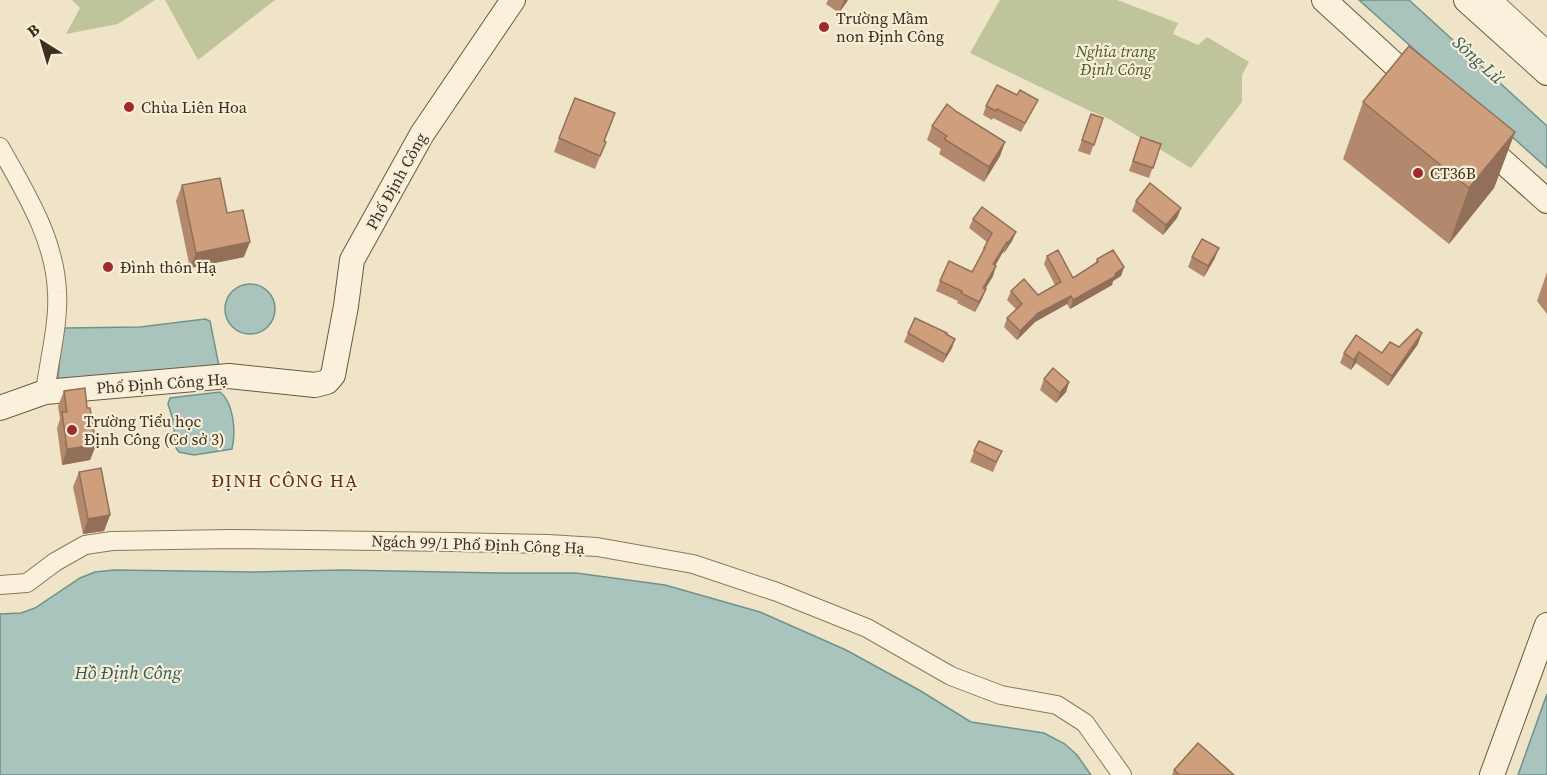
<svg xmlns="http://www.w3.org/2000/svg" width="1547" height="775" font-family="'Source Serif 4',serif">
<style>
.cemetery{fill:#bfc49a}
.water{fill:#a9c4bc;stroke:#6f938a;stroke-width:1.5}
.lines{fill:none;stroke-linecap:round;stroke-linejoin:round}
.street-casing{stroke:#8d765c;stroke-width:20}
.secondary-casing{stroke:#6f573f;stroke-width:26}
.street{stroke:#faf1dc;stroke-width:18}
.secondary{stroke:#faf1dc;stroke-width:24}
.wall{fill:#b2896c}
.shaded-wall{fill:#916f58}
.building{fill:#cf9f7d;stroke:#916f58;stroke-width:1.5}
.poi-dot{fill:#9e2a2b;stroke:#f7eed8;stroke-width:2}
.labels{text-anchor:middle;stroke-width:4.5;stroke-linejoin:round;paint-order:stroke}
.poi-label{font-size:16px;fill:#3d2e20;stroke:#f7eed8;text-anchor:start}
.park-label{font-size:16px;font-style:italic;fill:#4d5a26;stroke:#f7eed8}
.street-label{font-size:16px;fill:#3d2e20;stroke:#f7eed8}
.water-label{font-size:18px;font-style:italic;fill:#2f5d5a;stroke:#f7eed8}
.neighbourhood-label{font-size:18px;letter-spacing:1.5px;fill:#6b2e1e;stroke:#f7eed8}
</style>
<rect width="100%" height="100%" fill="#f0e4c8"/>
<g class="cemetery">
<polygon points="72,0 155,0 118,24 66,34 80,8"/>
<polygon points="165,0 275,0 198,60"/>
<polygon points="1000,0 1117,0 1178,23 1173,34 1198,45 1207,37 1249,62 1242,75 1242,102 1191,168 1109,119 1090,111 970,53"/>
</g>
<g class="water">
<polygon points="1359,0 1409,0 1547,126 1547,168"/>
<circle cx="250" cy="309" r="25"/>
<polygon points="205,319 210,321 219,366 60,382 58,379 62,330 65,328 140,327"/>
<path d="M220,392c14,11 16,40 12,57l-38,6 -15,-3 -3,-4 -2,-20h-6v-7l5,-1 -5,-16 2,-6z"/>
<polygon points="114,570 254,572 341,570 498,573 576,573 665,585 760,612 846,650 919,690 971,722 1044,733 1065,744 1077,755 1091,775 0,775 0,614 21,613 35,608 80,578 95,572"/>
<polygon points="1547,694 1547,775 1518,775"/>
</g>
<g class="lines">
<defs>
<g id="street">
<polyline points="1493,0 1547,50"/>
<path d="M0,147c25,45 55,92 57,145 2,31 -8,69 -12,100"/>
<polyline points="0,585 27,583 55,562 85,545 112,541 230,539 453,542 548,544 597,547 693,564 777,592 867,628 951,676 1001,695 1057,705 1085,723 1122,775"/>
</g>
<g id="secondary">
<polyline points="1324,0 1417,85"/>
<polyline points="1466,0 1547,73"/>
<polyline points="1479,140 1547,201"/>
<polyline points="0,408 45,392 229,376 315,385 327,382 333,375 346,306 352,260 422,134 513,0"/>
<polyline points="1492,775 1547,625"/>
</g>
</defs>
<use href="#street" class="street-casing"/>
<use href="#secondary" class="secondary-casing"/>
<use href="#street" class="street"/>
<use href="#secondary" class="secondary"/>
</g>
<g class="wall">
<polygon points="828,0 848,0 839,13 826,4"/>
<polygon points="1363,102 1515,132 1494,188 1449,244 1343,159"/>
<polygon points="986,106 1034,108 1021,132 993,118 992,120 983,115"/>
<polygon points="957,112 1005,142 1000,156 984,182 939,154 941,149 927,140 932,126"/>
<polygon points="1091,114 1103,118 1090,155 1078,151"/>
<polygon points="1141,137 1161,144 1149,178 1129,171"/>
<polygon points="559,138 606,142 595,169 554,152"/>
<polygon points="182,185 227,213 244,257 190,268 176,201"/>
<polygon points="1136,201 1181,208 1177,218 1163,235 1132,211"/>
<polygon points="973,219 1016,232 1012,241 1004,253 1003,252 995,266 993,276 985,289 982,299 975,312 957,303 958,301 936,291 940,281 972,272 980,257 987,242 969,228"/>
<polygon points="1047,256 1073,278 1095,264 1097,259 1124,267 1121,276 1113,281 1112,285 1070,309 1067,304 1035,322 1017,340 1004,327 1007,318 1016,309 1007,300 1011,291 1038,295 1055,285 1044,264"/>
<polygon points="1192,257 1215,258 1204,277 1188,267"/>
<polygon points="1547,272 1547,314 1537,301"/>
<polygon points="908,333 947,334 955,339 952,348 943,363 904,342"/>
<polygon points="1418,344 1388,386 1356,363 1351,370 1340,363 1344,353 1382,353 1399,347"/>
<polygon points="1044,379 1069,382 1066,392 1056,403 1040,390"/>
<polygon points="64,391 87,408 96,445 90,460 62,465 57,428 60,419 58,406"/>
<polygon points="974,451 1002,451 993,472 970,462"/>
<polygon points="79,472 110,515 104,531 83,534 73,487"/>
<polygon points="1174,770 1234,775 1172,775"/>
</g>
<g class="shaded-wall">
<polygon points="844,0 848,0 839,13"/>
<polygon points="1515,132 1494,188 1449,244 1469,188"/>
<polygon points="1005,142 1000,156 984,182 989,167"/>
<polygon points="1181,208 1177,218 1163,235 1166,225"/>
<polygon points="1016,232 1012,241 1004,253 1008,243"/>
<polygon points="250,242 244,257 190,268 196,253"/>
<polygon points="1007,242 1003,252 990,274 993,264"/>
<polygon points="1219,248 1215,258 1204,277 1208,266"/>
<polygon points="996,266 993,276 980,298 983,288"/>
<polygon points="1124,267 1121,276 1113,281 1112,285 1070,309 1073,300"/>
<polygon points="986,289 982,299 975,312 979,302"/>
<polygon points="1071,296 1067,304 1035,322 1017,340 1020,331 1038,313"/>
<polygon points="1422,333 1418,344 1388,386 1392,376"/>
<polygon points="955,339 952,348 943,363 946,355"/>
<polygon points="1359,352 1356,363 1351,370 1354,360"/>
<polygon points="1069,382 1066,392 1056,403 1060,393"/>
<polygon points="96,445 90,460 62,465 67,449"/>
<polygon points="110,515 104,531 83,534 88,519"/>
</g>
<g class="building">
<polygon points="1409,46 1515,132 1469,188 1363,102"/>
<polygon points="997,85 1017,95 1020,90 1038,100 1025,123 997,109 996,111 986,106"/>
<polygon points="575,98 615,113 604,141 606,142 600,156 559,138"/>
<polygon points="947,104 957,112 1005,142 989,167 944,139 947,136 932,126"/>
<polygon points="1091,114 1103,118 1094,145 1082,140"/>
<polygon points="1141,137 1161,144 1153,168 1133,161"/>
<polygon points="220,178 227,213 243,210 250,242 196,253 182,185"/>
<polygon points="1150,183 1181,208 1166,225 1136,201"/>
<polygon points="982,207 1016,232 1008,243 1007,242 993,264 996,266 983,288 986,289 979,302 961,293 962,291 940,281 949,261 972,272 985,248 984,248 992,233 973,219"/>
<polygon points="1202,239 1219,248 1208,266 1192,257"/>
<polygon points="1058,250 1073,278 1098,262 1097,259 1113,250 1124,267 1115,274 1116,276 1073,300 1071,296 1038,313 1020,331 1007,318 1022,304 1011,291 1024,279 1038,295 1061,282 1047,256"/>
<polygon points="915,318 947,333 946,334 955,339 946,355 908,333"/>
<polygon points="1417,329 1422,333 1392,376 1359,352 1354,360 1344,353 1356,335 1382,353 1390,342 1399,347"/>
<polygon points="1053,368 1069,382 1060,393 1044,379"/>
<polygon points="85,388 87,408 90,408 96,445 67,449 62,412 67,412 64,391"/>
<polygon points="979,441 1002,451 996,462 974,451"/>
<polygon points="101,468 110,515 88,519 79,472"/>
<polygon points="1198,743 1234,775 1180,775 1174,770"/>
</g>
<g class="poi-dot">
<circle cx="824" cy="27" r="6"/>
<circle cx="129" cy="107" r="6"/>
<circle cx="1418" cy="173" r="6"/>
<circle cx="108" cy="267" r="6"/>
<circle cx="72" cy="430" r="6"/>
</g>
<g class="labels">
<g class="poi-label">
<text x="836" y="24">Trường Mầm<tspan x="836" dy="18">non Định Công</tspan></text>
<text x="141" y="113">Chùa Liên Hoa</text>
<text x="1430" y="179">CT36B</text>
<text x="120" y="273">Đình thôn Hạ</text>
<text x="84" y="427">Trường Tiểu học<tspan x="84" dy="18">Định Công (Cơ sở 3)</tspan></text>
</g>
<g class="park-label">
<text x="1116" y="57">Nghĩa trang<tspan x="1116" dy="18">Định Công</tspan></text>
</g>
<g class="street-label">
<text transform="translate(396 181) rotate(-61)" y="6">Phố Định Công</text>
<text transform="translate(162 383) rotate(-4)" y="6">Phố Định Công Hạ</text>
<text transform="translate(478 544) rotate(2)" y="6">Ngách 99/1 Phố Định Công Hạ</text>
</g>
<g class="water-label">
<text transform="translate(1478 60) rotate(42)" y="6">Sông Lừ</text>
<text x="128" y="679">Hồ Định Công</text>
</g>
<g class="neighbourhood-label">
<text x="285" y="487">ĐỊNH CÔNG HẠ</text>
</g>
</g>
<g transform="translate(42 42) rotate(323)" stroke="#f7eed8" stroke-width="4.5" paint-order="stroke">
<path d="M0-4.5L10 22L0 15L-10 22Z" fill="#3d2e20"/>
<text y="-9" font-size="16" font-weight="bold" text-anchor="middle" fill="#3d2e20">B</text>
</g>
</svg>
